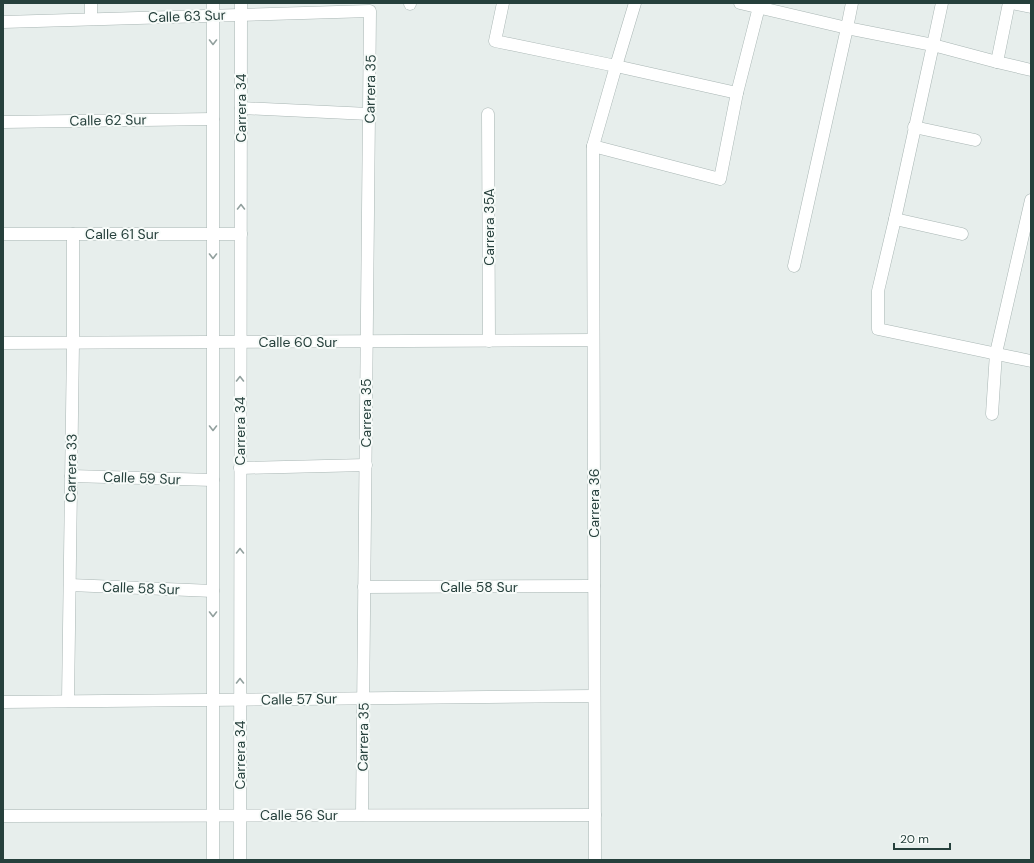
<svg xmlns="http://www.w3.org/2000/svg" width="1034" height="863" font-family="'DM Sans',sans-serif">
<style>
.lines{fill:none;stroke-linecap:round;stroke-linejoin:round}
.street-casing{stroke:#a9b6b4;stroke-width:13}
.street{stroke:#fff;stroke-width:12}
.oneway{stroke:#92a09e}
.labels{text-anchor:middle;stroke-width:4;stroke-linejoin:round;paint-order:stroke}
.street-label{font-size:14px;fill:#26403c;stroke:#f7fbf9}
</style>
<rect width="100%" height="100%" fill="#e7eeec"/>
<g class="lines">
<defs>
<g id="street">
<polyline points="503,3 495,41 616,66 635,3"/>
<polyline points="740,3 847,28 852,3"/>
<polyline points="1009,3 997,62 1031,70"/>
<polyline points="1012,3 1031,7"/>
<polyline points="410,4 410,3"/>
<polyline points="91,19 91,3"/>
<polyline points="3,22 370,11 362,815"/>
<polyline points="997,62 933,45 895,219 878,291 878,329 1031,361"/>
<polyline points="241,108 369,114"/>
<polyline points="488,114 489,341"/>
<polyline points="3,122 213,119"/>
<polyline points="914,127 975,140"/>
<polyline points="593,146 720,179 737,93 760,3"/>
<polyline points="895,219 962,234"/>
<polyline points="3,234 241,234"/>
<polyline points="794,266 847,28 933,45 942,3"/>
<polyline points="3,343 593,340"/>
<polyline points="992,414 996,353 1031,200"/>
<polyline points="240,468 366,465"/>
<polyline points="71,476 213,480"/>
<polyline points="70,585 213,591"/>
<polyline points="364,587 594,586"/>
<polyline points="68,701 73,343 73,234"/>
<polyline points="3,702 594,696"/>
<polyline points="3,816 595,815"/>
<polyline points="213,860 213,3"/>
<polyline points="240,860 241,3"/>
<polyline points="595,860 593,146 616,66 737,93"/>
</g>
</defs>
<use href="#street" class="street-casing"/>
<use href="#street" class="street"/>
</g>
<defs><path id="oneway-chevron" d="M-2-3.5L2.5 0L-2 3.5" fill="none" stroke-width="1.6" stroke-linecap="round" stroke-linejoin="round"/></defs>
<g class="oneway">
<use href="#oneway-chevron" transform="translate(213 42) rotate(90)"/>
<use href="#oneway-chevron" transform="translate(241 207) rotate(-90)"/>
<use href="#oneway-chevron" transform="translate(213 256) rotate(90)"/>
<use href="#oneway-chevron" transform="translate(240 379) rotate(-90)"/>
<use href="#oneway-chevron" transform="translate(213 428) rotate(90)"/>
<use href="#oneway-chevron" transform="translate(240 551) rotate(-90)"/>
<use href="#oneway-chevron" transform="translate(213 614) rotate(90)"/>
<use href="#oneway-chevron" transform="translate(240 681) rotate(-90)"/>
</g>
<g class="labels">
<g class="street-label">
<text transform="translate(187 16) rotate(-2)" y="5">Calle 63 Sur</text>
<text transform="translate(370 89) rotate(-89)" y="5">Carrera 35</text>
<text transform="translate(241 108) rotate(-90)" y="5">Carrera 34</text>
<text transform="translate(108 120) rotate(-1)" y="5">Calle 62 Sur</text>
<text transform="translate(489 227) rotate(-90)" y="5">Carrera 35A</text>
<text x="122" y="239">Calle 61 Sur</text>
<text x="298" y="347">Calle 60 Sur</text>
<text transform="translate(366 413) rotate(-90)" y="5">Carrera 35</text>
<text transform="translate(240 431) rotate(-90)" y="5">Carrera 34</text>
<text transform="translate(71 468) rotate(-89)" y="5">Carrera 33</text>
<text transform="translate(142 478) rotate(2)" y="5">Calle 59 Sur</text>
<text transform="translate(594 503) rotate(-90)" y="5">Carrera 36</text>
<text x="479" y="592">Calle 58 Sur</text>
<text transform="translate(141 588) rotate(2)" y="5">Calle 58 Sur</text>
<text transform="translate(299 699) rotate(-1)" y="5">Calle 57 Sur</text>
<text transform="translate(363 737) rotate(-89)" y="5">Carrera 35</text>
<text transform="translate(240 755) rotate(-90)" y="5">Carrera 34</text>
<text x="299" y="820">Calle 56 Sur</text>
</g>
</g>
<rect width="1034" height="863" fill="none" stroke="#26403c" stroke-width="8"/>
<path d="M894 843v6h56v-6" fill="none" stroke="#26403c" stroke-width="2"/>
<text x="900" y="843" font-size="12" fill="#26403c" stroke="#f7fbf9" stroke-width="3" paint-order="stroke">20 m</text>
</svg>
